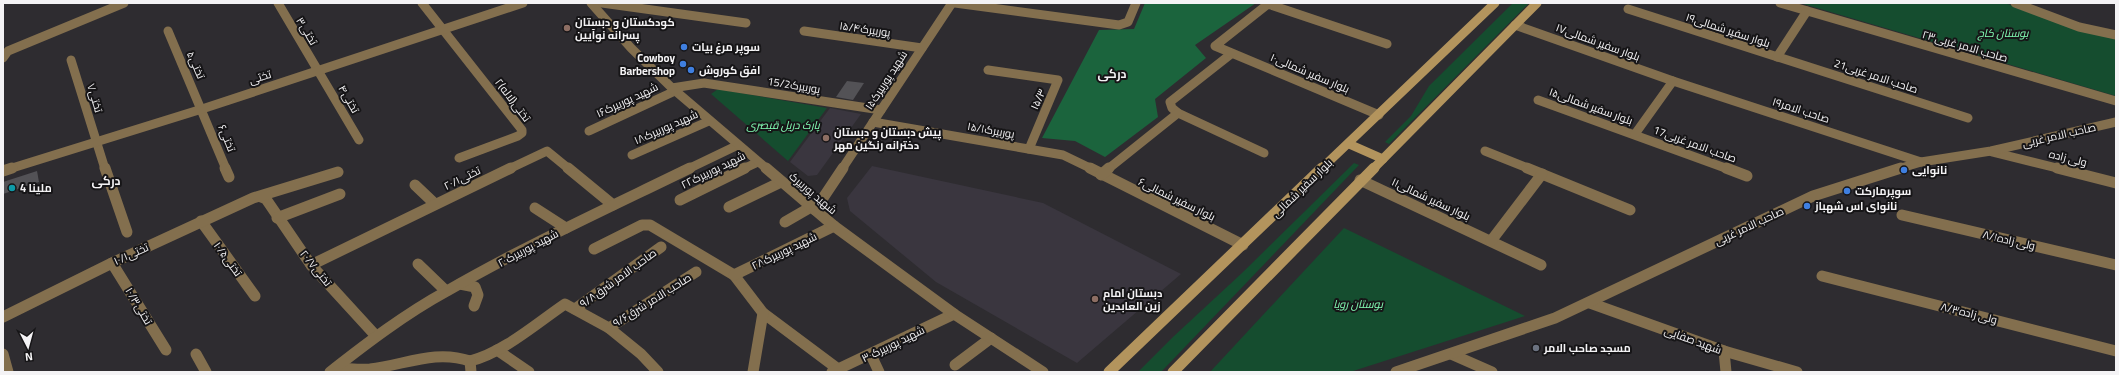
<svg xmlns="http://www.w3.org/2000/svg" width="2119" height="375" font-family="Georgia,Cairo,serif">
<style>
.built{fill:#3a363f}
.green{fill:#154d2f}
.forest{fill:#1b643d}
.building{fill:#535256}
.lines{fill:none;stroke-linecap:round;stroke-linejoin:round}
.minor-far1{stroke:#836f4e;stroke-width:9}
.minor{stroke:#836f4e;stroke-width:11}
.tertiary-far1{stroke:#836f4e;stroke-width:9}
.tertiary{stroke:#836f4e;stroke-width:11}
.secondary-far1{stroke:#b3945d;stroke-width:9}
.secondary{stroke:#b3945d;stroke-width:11}
.education-dot{fill:#8d6e63;stroke:#161517;stroke-width:1.5}
.shop-dot{fill:#3f7fe0;stroke:#161517;stroke-width:1.5}
.culture-dot{fill:#0f9aa8;stroke:#161517;stroke-width:1.5}
.worship-dot{fill:#6b7280;stroke:#161517;stroke-width:1.5}
.labels{text-anchor:middle;stroke-width:4;stroke-linejoin:round;paint-order:stroke}
.poi-label{font-size:11px;font-weight:bold;fill:#f4f3f5;stroke:#161517;text-anchor:start}
.street-label{font-size:11px;fill:#f4f3f5;stroke:#161517}
.park-label{font-size:11px;font-style:italic;fill:#83fdb4;stroke:#161517}
.neighbourhood-label{font-size:12px;font-weight:bold;fill:#f4f3f5;stroke:#161517}
</style>
<rect width="100%" height="100%" fill="#2e2c30"/>
<g class="built">
<polygon points="830,108 861,114 817,175 808,176 790,162"/>
<polygon points="872,166 1043,203 1181,274 1077,363 936,282 850,211 847,198"/>
</g>
<g class="green">
<polygon points="1513,3 1529,3 1389,144 1385,142 1411,116 1429,86"/>
<polygon points="1800,3 2005,3 2084,32 2116,38 2116,96"/>
<polygon points="718,89 827,108 788,161 711,94"/>
<polygon points="1354,163 1359,165 1161,372 1138,372 1174,336 1242,273"/>
<polygon points="1344,228 1525,316 1350,372 1210,372"/>
</g>
<polygon class="forest" points="1145,3 1256,3 1195,45 1206,58 1155,99 1158,117 1105,157 1075,141 1042,138 1099,30 1134,29"/>
<g class="building">
<polygon points="847,81 864,83 853,100 836,97"/>
<polygon points="37,171 39,182 3,194 3,182"/>
</g>
<g class="lines">
<g class="minor-far1">
<polyline points="278,3 359,140"/>
<polyline points="422,3 522,130 522,133 518,136 459,158"/>
<polyline points="602,3 746,23"/>
<polyline points="955,3 1119,25 1128,22 1136,3"/>
<polyline points="1780,3 2116,101"/>
<polyline points="2015,3 2079,27 2116,35"/>
<polyline points="1628,9 1968,118"/>
<polyline points="1515,25 1673,81 1921,162"/>
<polyline points="168,31 226,169"/>
<polyline points="804,31 922,48"/>
<polyline points="1231,54 1170,102 1172,108 1178,113 1264,153"/>
<polyline points="1777,57 1807,11"/>
<polyline points="3,58 8,51 124,3"/>
<polyline points="71,60 105,169"/>
<polyline points="988,70 1058,80 1029,149"/>
<polyline points="672,88 704,83 881,110"/>
<polyline points="1538,100 1728,169"/>
<polyline points="1379,115 1215,46 1268,4 1387,44"/>
<polyline points="873,122 1063,155 1092,169"/>
<polyline points="589,131 675,91"/>
<polyline points="1635,134 1673,81"/>
<polyline points="1485,151 1530,169"/>
<polyline points="632,155 709,121"/>
<polyline points="9,169 202,109 523,3"/>
<polyline points="509,169 547,151 569,169"/>
<polyline points="688,169 738,145"/>
<polyline points="743,169 758,162"/>
<polyline points="1108,169 1178,113"/>
</g>
<g class="minor">
<polyline points="105,168 127,232"/>
<polyline points="225,168 229,177"/>
<polyline points="568,168 613,205"/>
<polyline points="1090,168 1243,245"/>
<polyline points="1527,168 1630,210"/>
<polyline points="1726,168 1747,176"/>
<polyline points="3,171 12,168"/>
<polyline points="1101,175 1109,168"/>
<polyline points="1360,180 1541,265"/>
<polyline points="415,185 435,204"/>
<polyline points="261,197 266,199 311,265 376,336"/>
<polyline points="680,200 745,168"/>
<polyline points="729,207 781,182"/>
<polyline points="535,208 566,228"/>
<polyline points="1902,215 2116,265"/>
<polyline points="277,218 340,194"/>
<polyline points="201,221 255,296"/>
<polyline points="785,222 811,207"/>
<polyline points="1491,241 1542,174"/>
<polyline points="594,249 642,225 650,225 734,275 763,313 838,369"/>
<polyline points="112,263 166,350"/>
<polyline points="418,264 446,291"/>
<polyline points="311,265 511,168"/>
<polyline points="734,275 834,226"/>
<polyline points="1822,276 2116,351"/>
<polyline points="460,284 475,287 478,295 474,306"/>
<polyline points="1590,303 1724,351 1797,372"/>
<polyline points="575,309 661,247"/>
<polyline points="3,317 112,263 253,198 338,172"/>
<polyline points="609,328 696,272"/>
<polyline points="497,350 529,372"/>
<polyline points="1724,351 1726,372"/>
<polyline points="3,354 8,372"/>
<polyline points="196,354 206,372"/>
<polyline points="1451,354 1492,372"/>
<polyline points="871,355 879,372"/>
<path d="M470,361c33,-8 67,-38 95,-57l44,24 32,26 17,18"/>
<polyline points="470,361 471,372"/>
<polyline points="955,365 991,338"/>
<path d="M336,368c11,0 23,2 34,1 35,-4 65,-20 100,-8"/>
<path d="M330,372c37,-29 75,-58 117,-81 78,-45 161,-83 243,-123"/>
<polyline points="753,372 763,313"/>
<polyline points="832,372 954,314"/>
</g>
<g class="tertiary-far1">
<polyline points="591,3 631,48 672,88 767,169"/>
<polyline points="1992,152 2061,169"/>
<polyline points="842,169 952,3"/>
<polyline points="1898,169 1921,162 1991,151 2116,122"/>
</g>
<g class="tertiary">
<polyline points="766,168 834,226 954,314 1043,372"/>
<polyline points="2057,168 2116,183"/>
<polyline points="815,210 843,168"/>
<polyline points="1396,372 1555,318 1813,196 1901,168"/>
</g>
<g class="secondary-far1">
<polyline points="1349,144 1383,159"/>
<polyline points="1321,169 1495,3"/>
<polyline points="1373,169 1537,3"/>
</g>
<g class="secondary">
<polyline points="1109,372 1322,168"/>
<polyline points="1173,372 1374,168"/>
</g>
</g>
<g class="education-dot">
<circle cx="567" cy="28" r="4"/>
<circle cx="826" cy="138" r="4"/>
<circle cx="1095" cy="299" r="4"/>
</g>
<g class="shop-dot">
<circle cx="684" cy="47" r="4"/>
<circle cx="683" cy="64" r="4"/>
<circle cx="691" cy="70" r="4"/>
<circle cx="1904" cy="170" r="4"/>
<circle cx="1847" cy="191" r="4"/>
<circle cx="1807" cy="206" r="4"/>
</g>
<circle class="culture-dot" cx="12" cy="188" r="4"/>
<circle class="worship-dot" cx="1536" cy="348" r="4"/>
<g class="labels">
<g class="poi-label">
<text x="575" y="26">کودکستان و دبستان<tspan x="575" dy="13">پسرانه نوآیین</tspan></text>
<text x="692" y="51">سوپر مرغ بیات</text>
<text x="675" y="62" text-anchor="end">Cowboy<tspan x="675" dy="13">Barbershop</tspan></text>
<text x="699" y="74">افق کوروش</text>
<text x="834" y="136">پیش دبستان و دبستان<tspan x="834" dy="13">دخترانه رنگین مهر</tspan></text>
<text x="1912" y="174">نانوایی</text>
<text x="20" y="192">ملینا 4</text>
<text x="1855" y="195">سوپرمارکت</text>
<text x="1815" y="210">نانوای اس شهباز</text>
<text x="1103" y="297">دبستان امام<tspan x="1103" dy="13">زین العابدین</tspan></text>
<text x="1544" y="352">مسجد صاحب الامر</text>
</g>
<g class="street-label">
<text transform="translate(865 29) rotate(8)" y="4">پوربیرک۱۵/۴</text>
<text transform="translate(1728 30) rotate(18)" y="4">بلوار سفیر شمالی۱۹</text>
<text transform="translate(307 31) rotate(59)" y="4">تختی۳</text>
<text transform="translate(1598 42) rotate(20)" y="4">بلوار سفیر شمالی۱۷</text>
<text transform="translate(1965 46) rotate(16)" y="4">صاحب الامر غربی۲۳</text>
<text transform="translate(196 65) rotate(66)" y="4">تختی۵</text>
<text transform="translate(1310 73) rotate(23)" y="4">بلوار سفیر شمالی۱۰</text>
<text transform="translate(1876 76) rotate(18)" y="4">21صاحب الامر غربی</text>
<text transform="translate(260 77) rotate(-18)" y="4">تختی</text>
<text transform="translate(886 80) rotate(-57)" y="4">شهید پوربیرک۱۵</text>
<text transform="translate(794 85) rotate(9)" y="4">پوربیرک15/2</text>
<text transform="translate(95 98) rotate(73)" y="4">تختی۷</text>
<text transform="translate(349 99) rotate(60)" y="4">تختی۴</text>
<text transform="translate(1038 99) rotate(-66)" y="4">۱۵/۳</text>
<text transform="translate(513 100) rotate(53)" y="4">۲تختی(لاله)</text>
<text transform="translate(627 100) rotate(-25)" y="4">شهید پوربیرک۱۶</text>
<text transform="translate(1591 106) rotate(20)" y="4">بلوار سفیر شمالی۱۵</text>
<text transform="translate(1801 110) rotate(18)" y="4">صاحب الامر۱۹</text>
<text transform="translate(666 127) rotate(-24)" y="4">شهید پوربیرک۱۸</text>
<text transform="translate(991 130) rotate(10)" y="4">پوربیرک۱۵/۱</text>
<text transform="translate(2059 135) rotate(-13)" y="4">صاحب الامر غربی</text>
<text transform="translate(227 138) rotate(68)" y="4">تختی۶</text>
<text transform="translate(1695 144) rotate(20)" y="4">صاحب الامر غربی17</text>
<text transform="translate(2068 158) rotate(14)" y="4">ولی زاده</text>
<text transform="translate(713 170) rotate(-26)" y="4">شهید پوربیرک۲۲</text>
<text transform="translate(462 178) rotate(-26)" y="4">تختی۲۰/۱</text>
<text transform="translate(1302 188) rotate(-44)" y="4">بلوار سفیر شمالی</text>
<text transform="translate(813 193) rotate(40)" y="4">شهید پوربیرک</text>
<text transform="translate(1177 199) rotate(26)" y="4">بلوار سفیر شمالی۶</text>
<text transform="translate(1431 199) rotate(25)" y="4">بلوار سفیر شمالی۱۱</text>
<text transform="translate(1749 226) rotate(-25)" y="4">صاحب الامر غربی</text>
<text transform="translate(2009 240) rotate(13)" y="4">ولی زاده۸/۱</text>
<text transform="translate(528 248) rotate(-28)" y="4">شهید پوربیرک۲۰</text>
<text transform="translate(784 251) rotate(-26)" y="4">شهید پوربیرک۲۸</text>
<text transform="translate(131 254) rotate(-25)" y="4">تختی۱۰/۱</text>
<text transform="translate(228 259) rotate(54)" y="4">تختی۱۰/۵</text>
<text transform="translate(316 268) rotate(51)" y="4">تختی۲۰/۷</text>
<text transform="translate(618 278) rotate(-36)" y="4">صاحب الامر شرق۹/۸</text>
<text transform="translate(652 300) rotate(-32)" y="4">صاحب الامر شرق۹/۶</text>
<text transform="translate(139 306) rotate(59)" y="4">تختی۱۰/۳</text>
<text transform="translate(1969 313) rotate(14)" y="4">ولی زاده۸/۳</text>
<text transform="translate(1693 340) rotate(20)" y="4">شهید صفایی</text>
<text transform="translate(893 344) rotate(-26)" y="4">شهید پوربیرک۳۰</text>
</g>
<g class="park-label">
<text x="2003" y="37">بوستان کاج</text>
<text x="783" y="129">پارک دریل قیصری</text>
<text x="1358" y="308">بوستان رویا</text>
</g>
<g class="neighbourhood-label">
<text x="1112" y="78">درکی</text>
<text x="106" y="185">درکی</text>
</g>
</g>
<rect width="2119" height="375" fill="none" stroke="#f4f3f5" stroke-width="8"/>
<g transform="translate(28 347) rotate(174)" stroke="#161517" stroke-width="3" paint-order="stroke">
<path d="M0-3L7 15L0 10L-7 15Z" fill="#f4f3f5"/>
<text y="-6" font-size="11" font-weight="bold" text-anchor="middle" fill="#f4f3f5">N</text>
</g>
</svg>
